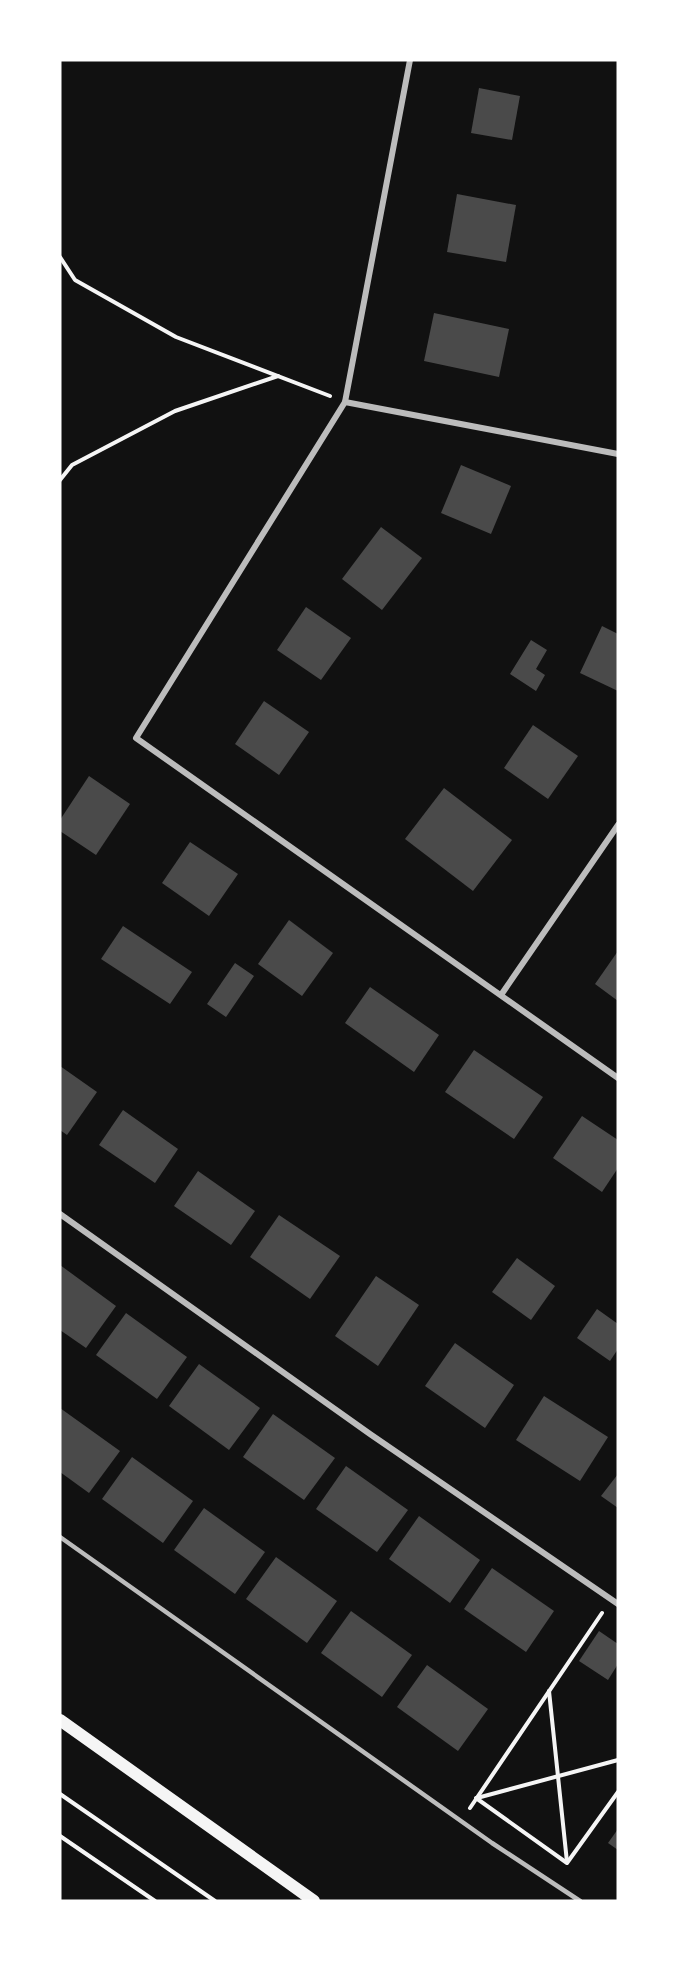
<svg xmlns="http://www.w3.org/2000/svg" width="678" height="1961" font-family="'Alegreya Sans',sans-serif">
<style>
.building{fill:#4a4a4a}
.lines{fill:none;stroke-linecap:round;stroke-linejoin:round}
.path{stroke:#f5f5f5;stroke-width:4}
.service{stroke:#bcbcbc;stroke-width:4.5}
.minor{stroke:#bcbcbc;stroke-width:6}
.secondary{stroke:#f5f5f5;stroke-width:12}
</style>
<rect width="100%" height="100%" fill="#111"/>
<g class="building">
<polygon points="479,88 520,96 512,140 471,133"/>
<polygon points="457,194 516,205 506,262 447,252"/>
<polygon points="434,313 509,329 499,377 424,361"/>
<polygon points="461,465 511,486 491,534 441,513"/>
<polygon points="381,527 422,558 382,610 342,579"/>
<polygon points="306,607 351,638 321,680 277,650"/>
<polygon points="602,626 618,634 618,691 580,673"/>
<polygon points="531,640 547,650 536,669 545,675 536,691 510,674"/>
<polygon points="264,701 309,732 279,775 235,744"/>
<polygon points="533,725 578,756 548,799 504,768"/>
<polygon points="89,776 130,804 96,855 60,831 60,820"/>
<polygon points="444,788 512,840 473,891 405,839"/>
<polygon points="190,842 238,874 209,916 162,883"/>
<polygon points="289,920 333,953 302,996 258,964"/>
<polygon points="123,926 192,972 170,1004 101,959"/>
<polygon points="618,951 618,1001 595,984"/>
<polygon points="235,963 254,976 226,1017 207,1004"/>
<polygon points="370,987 439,1035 414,1072 345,1023"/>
<polygon points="474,1050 543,1097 514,1139 445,1092"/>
<polygon points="60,1066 97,1092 67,1135 60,1130"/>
<polygon points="123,1110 178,1149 155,1183 99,1145"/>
<polygon points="582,1116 618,1140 618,1168 602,1192 553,1158"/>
<polygon points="198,1171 255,1211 231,1245 174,1206"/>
<polygon points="279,1215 340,1256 310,1299 250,1257"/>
<polygon points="517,1258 555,1286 531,1320 492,1292"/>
<polygon points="60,1265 116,1306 86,1348 60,1330"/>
<polygon points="376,1276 419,1305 378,1366 335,1336"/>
<polygon points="597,1309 618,1324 618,1349 610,1361 577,1338"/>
<polygon points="126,1313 187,1357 157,1399 96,1355"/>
<polygon points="455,1343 514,1385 485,1428 425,1386"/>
<polygon points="199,1364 260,1408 229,1450 169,1406"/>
<polygon points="544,1396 608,1437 580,1481 516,1440"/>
<polygon points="60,1408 120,1451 89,1493 60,1472"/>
<polygon points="273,1414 335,1458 304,1500 243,1457"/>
<polygon points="132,1457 193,1501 163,1543 102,1499"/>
<polygon points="346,1466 408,1510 377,1552 316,1509"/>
<polygon points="618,1474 618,1508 601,1496"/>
<polygon points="204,1508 265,1552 235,1594 174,1550"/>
<polygon points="419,1516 480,1560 450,1603 389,1559"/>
<polygon points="276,1557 337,1601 307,1643 246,1599"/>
<polygon points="492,1568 554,1611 526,1652 464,1609"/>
<polygon points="351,1611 412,1655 382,1697 321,1653"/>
<polygon points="599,1631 618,1644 618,1664 608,1680 579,1661"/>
<polygon points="427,1665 488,1709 458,1751 397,1707"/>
<polygon points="618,1829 618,1850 608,1843"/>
</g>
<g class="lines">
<g class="path">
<polyline points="60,257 75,280 176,337 330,396"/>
<polyline points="60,480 72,465 175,411 278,376"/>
<polyline points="549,1691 567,1862"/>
<polyline points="60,1794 215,1901"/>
<polyline points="476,1798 567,1863 618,1792"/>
<polyline points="477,1798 618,1760"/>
<polyline points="470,1808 602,1613"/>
<polyline points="60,1836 155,1901"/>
</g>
<polyline class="service" points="60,1537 492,1843 580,1901"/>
<g class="minor">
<polyline points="410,60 345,402 136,738 618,1078"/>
<polyline points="345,402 618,454"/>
<polyline points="501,995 618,825"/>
<polyline points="60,1214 370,1434 618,1604"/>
</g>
<polyline class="secondary" points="60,1720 314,1901"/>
</g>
<rect width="678" height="1961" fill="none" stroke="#ffffff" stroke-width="123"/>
</svg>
